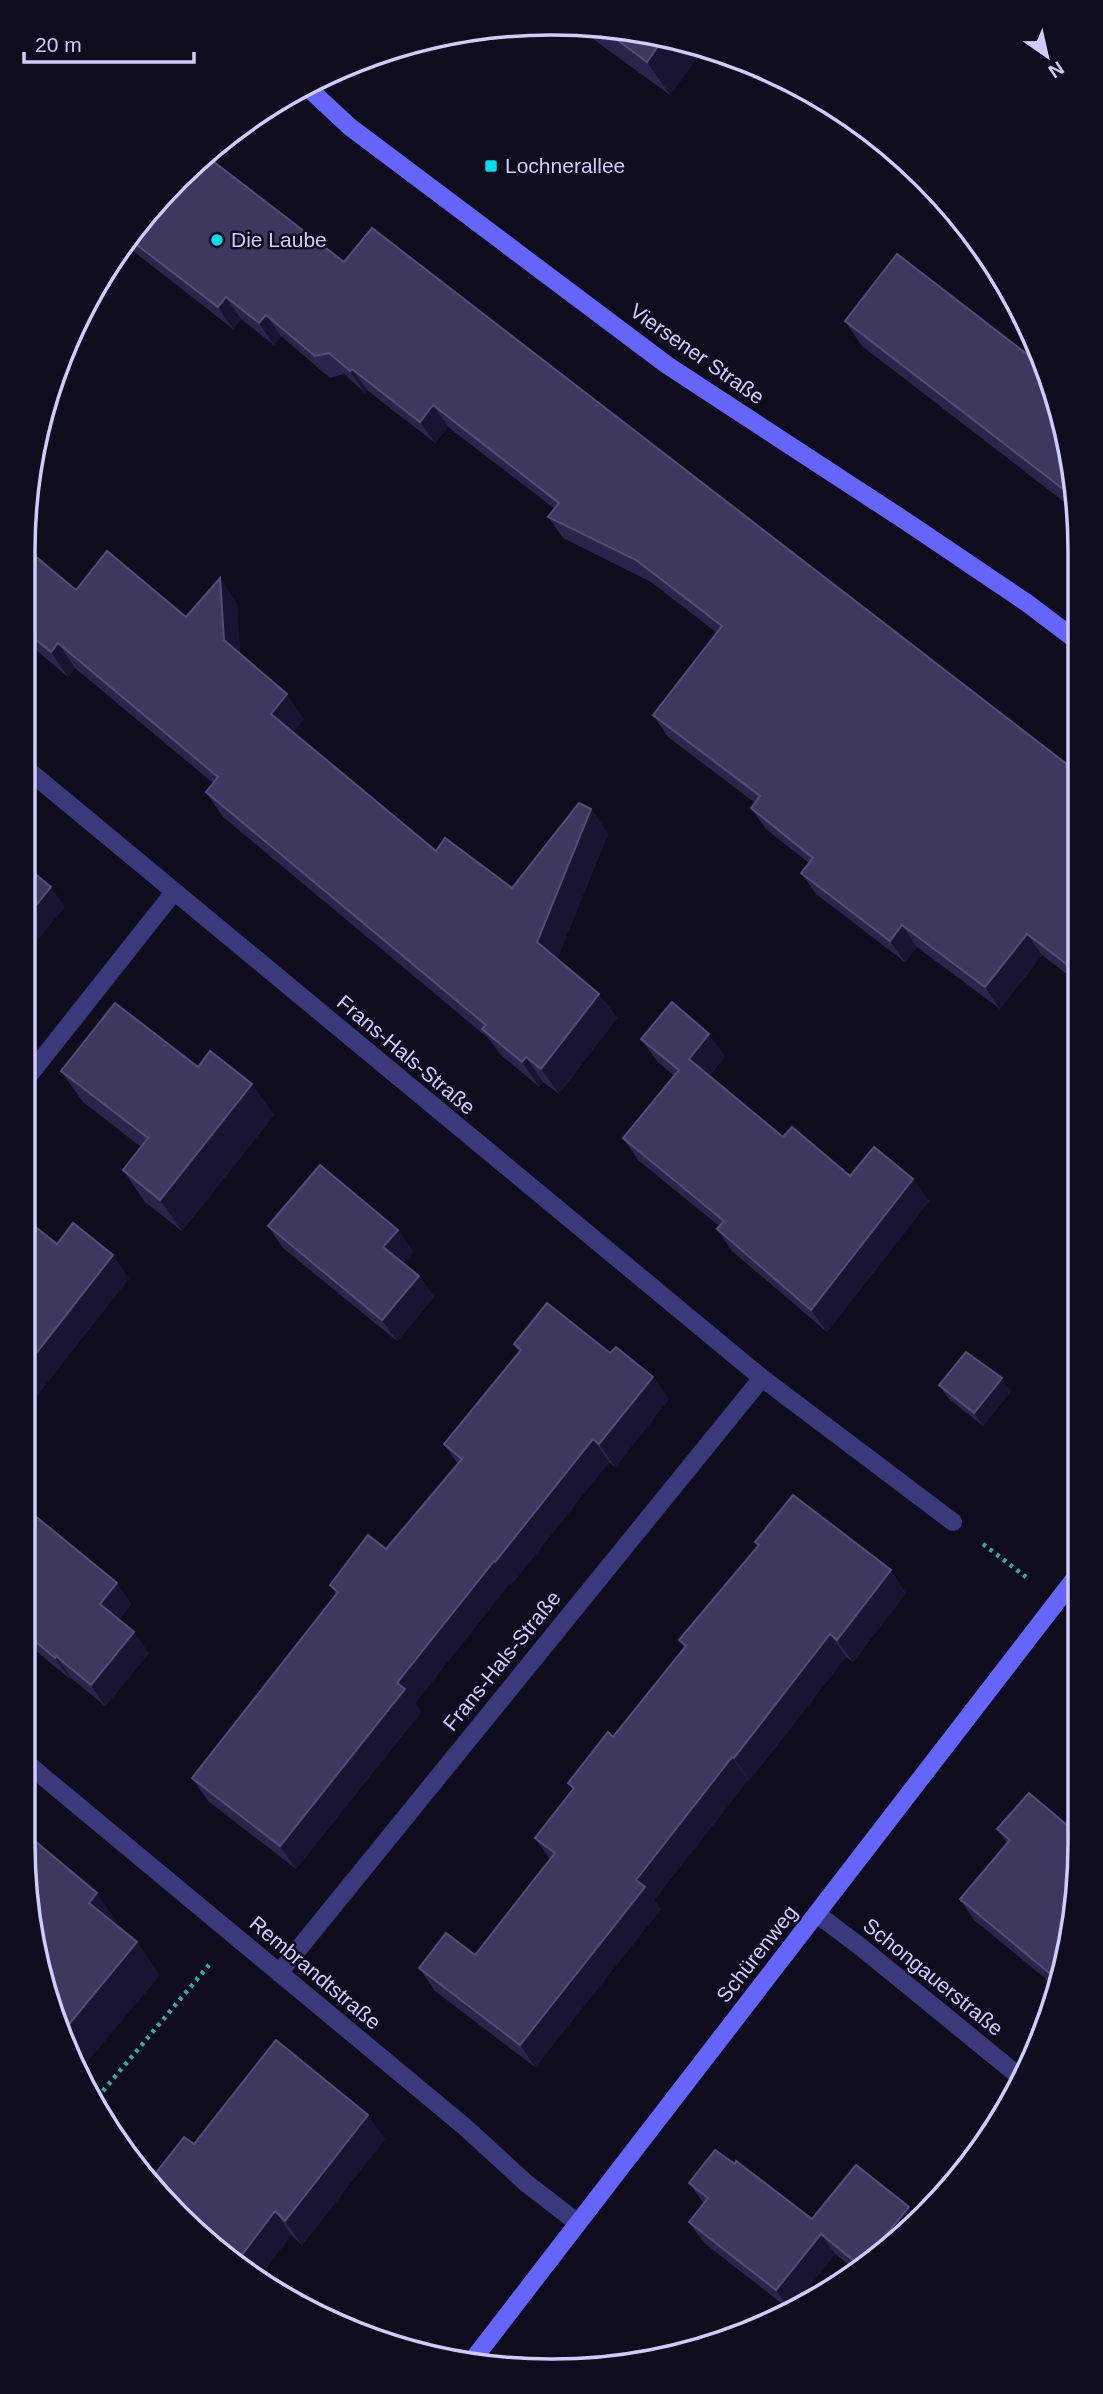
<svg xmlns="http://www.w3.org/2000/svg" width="1103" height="2394" font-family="Helvetica,sans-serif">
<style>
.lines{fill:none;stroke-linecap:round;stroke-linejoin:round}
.path{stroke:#30aca1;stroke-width:4.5;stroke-dasharray:3.5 5;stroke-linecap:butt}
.minor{stroke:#39397b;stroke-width:18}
.secondary{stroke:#6565fb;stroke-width:18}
.wall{fill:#2c254b}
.shaded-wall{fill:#191431}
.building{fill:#3e375e;stroke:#544e77;stroke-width:2}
.poi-dot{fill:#07dced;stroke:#0f0c1e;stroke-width:2.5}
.labels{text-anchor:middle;stroke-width:5;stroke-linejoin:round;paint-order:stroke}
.poi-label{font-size:21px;fill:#cfcbfd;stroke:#0f0c1e;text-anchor:start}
.street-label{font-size:21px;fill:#cfcbfd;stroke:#0f0c1e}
.rim{fill:none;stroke:#cfcbfd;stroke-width:3.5}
</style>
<rect width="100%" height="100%" fill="#0f0c1e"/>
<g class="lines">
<g class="path">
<polyline points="983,1544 1026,1577"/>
<polyline points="92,2104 209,1965"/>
</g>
<g class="minor">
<polyline points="23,766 762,1378 953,1522"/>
<polyline points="23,1083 174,892"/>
<polyline points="23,1760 465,2127 526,2183 578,2223"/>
<polyline points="817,1914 862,1948 1020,2077"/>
<polyline points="279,1973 762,1378"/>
</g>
<g class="secondary">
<polyline points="306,86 350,127 667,365 907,522 1027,603 1076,640"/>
<polyline points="471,2362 1079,1573"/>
</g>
</g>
<g class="wall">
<polygon points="574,25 654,33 704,48 670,95"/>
<polygon points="177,178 344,262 1077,772 1077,982 1042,955 1000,1009 917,947 905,962 816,894 801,873 809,863 766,829 751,808 755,803 668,737 653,715 717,633 651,582 563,538 548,517 555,509 448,427 435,443 367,390 365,393 344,374 330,378 281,336 274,345 241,319 233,329 132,250 114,271 108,266 112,258"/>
<polygon points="845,321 1076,482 1076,511 862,346"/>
<polygon points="23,551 76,590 186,617 237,603 240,654 304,719 293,732 436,851 512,888 591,809 608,834 557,959 599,994 617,1018 559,1094 543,1082 539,1087 500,1054 488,1038 223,817 206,792 213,783 75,668 68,677 23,639"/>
<polygon points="641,1039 725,1056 709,1076 783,1137 850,1176 913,1179 929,1201 827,1332 732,1251 717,1229 719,1226 638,1160 623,1138 674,1076 657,1061"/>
<polygon points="198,1067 274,1115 182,1231 145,1202 123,1170 141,1147 83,1102 61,1071"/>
<polygon points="23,1217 57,1244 129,1278 35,1398 23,1388"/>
<polygon points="268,1226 398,1230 413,1252 403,1263 419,1276 434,1297 397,1341 283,1248"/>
<polygon points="514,1344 669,1399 615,1467 609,1462 511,1585 510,1583 415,1703 421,1712 296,1869 208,1801 192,1778 336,1595 330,1585 386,1549 458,1464 444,1444 519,1352"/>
<polygon points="939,1385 1011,1391 983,1426 948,1398"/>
<polygon points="23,1506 117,1583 131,1604 119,1620 149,1653 105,1706 71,1678 70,1679 23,1640"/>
<polygon points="755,1542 906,1593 853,1662 846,1657 749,1781 748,1780 654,1900 661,1909 535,2067 435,1991 419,1968 475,1955 550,1859 535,1838 573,1790 568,1783 613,1737 684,1647 679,1640 758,1546"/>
<polygon points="1029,1793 1070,1946 1057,1988 974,1920 960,1899 1007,1843 997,1829"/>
<polygon points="385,2139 302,2245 291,2235 259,2277 154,2191 194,2144"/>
<polygon points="735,2164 812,2219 916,2218 854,2269 835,2254 790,2310 703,2242 689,2222 704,2204 689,2183"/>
</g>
<g class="shaded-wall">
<polygon points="665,36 704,48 670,95 647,62"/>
<polygon points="126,241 132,250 114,271 109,263 112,258"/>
<polygon points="226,297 241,319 233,329 218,307"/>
<polygon points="266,315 281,336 274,345 259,323"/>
<polygon points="352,369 367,390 365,393 350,371"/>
<polygon points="433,405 448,427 435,443 420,422"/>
<polygon points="220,578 237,603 241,664 224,640"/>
<polygon points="58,643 75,668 68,677 51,652"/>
<polygon points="287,694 304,719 289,738 271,714"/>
<polygon points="591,809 608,834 554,967 537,942"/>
<polygon points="51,887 65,907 23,958 23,921"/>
<polygon points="902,925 917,947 905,962 890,941"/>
<polygon points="1027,934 1042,955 1000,1009 985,987"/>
<polygon points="599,994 617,1018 559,1094 541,1069"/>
<polygon points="709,1034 725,1056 704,1081 689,1059"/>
<polygon points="526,1057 543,1082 539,1087 522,1062"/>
<polygon points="252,1084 274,1115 182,1231 160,1200"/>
<polygon points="913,1179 929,1201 827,1332 811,1310"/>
<polygon points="398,1230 413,1252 398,1269 383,1247"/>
<polygon points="113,1255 129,1278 35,1398 23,1380 23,1370"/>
<polygon points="419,1276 434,1297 397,1341 382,1320"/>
<polygon points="653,1377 669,1399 615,1467 599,1444"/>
<polygon points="1002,1378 1011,1391 983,1426 974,1413"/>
<polygon points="593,1439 609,1462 511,1585 495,1562"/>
<polygon points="494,1561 510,1583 415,1703 421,1712 296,1869 280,1846 397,1683"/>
<polygon points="891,1570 906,1593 853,1662 837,1640"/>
<polygon points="117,1583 131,1604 115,1625 100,1604"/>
<polygon points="134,1632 149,1653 105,1706 91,1685"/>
<polygon points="830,1634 846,1657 749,1781 734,1758"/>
<polygon points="56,1656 71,1678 70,1679 55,1658"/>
<polygon points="732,1757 748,1780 654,1900 661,1909 535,2067 520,2045 636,1880"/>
<polygon points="97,1893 120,1926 112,1936 89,1903"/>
<polygon points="137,1942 160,1975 78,2073 61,2034"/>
<polygon points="368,2115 385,2139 302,2245 285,2221"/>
<polygon points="909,2207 916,2218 866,2259"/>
<polygon points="275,2211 291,2235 259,2277 238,2260"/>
<polygon points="821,2234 835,2254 790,2310 776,2290"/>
</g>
<g class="building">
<polygon points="600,27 654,33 665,36 647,62"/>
<polygon points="205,155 344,262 372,228 1077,772 1077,972 1027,934 985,987 902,925 890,941 801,873 813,858 751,808 760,796 653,715 722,626 636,560 548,517 559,503 433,405 420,422 352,369 350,371 329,353 315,356 266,315 259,323 226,297 218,307 128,238 177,178"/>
<polygon points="897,254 1045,368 1076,482 1076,499 845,321"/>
<polygon points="23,546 76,590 107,551 186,617 220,578 224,640 287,694 271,714 436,851 445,838 512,888 579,803 591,809 537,942 599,994 541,1069 526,1057 522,1062 482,1029 486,1025 206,792 218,777 58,643 51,652 23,629"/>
<polygon points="23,864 51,887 23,921"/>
<polygon points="672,1002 709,1034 689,1059 783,1137 792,1127 850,1176 874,1147 913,1179 811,1310 717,1229 724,1221 623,1138 679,1070 641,1039"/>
<polygon points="115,1003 198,1067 210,1051 252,1084 160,1200 123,1170 148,1138 61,1071"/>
<polygon points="320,1165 398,1230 383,1247 419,1276 382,1320 268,1226"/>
<polygon points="23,1217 57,1244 73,1223 113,1255 23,1370"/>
<polygon points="547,1303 610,1353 616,1347 653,1377 599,1444 593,1439 495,1562 494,1561 397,1683 405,1689 280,1846 192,1778 338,1592 330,1585 368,1535 386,1549 462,1459 444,1444 521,1350 514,1344"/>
<polygon points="966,1352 1002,1378 974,1413 939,1385"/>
<polygon points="793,1495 891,1570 837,1640 830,1634 734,1758 732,1757 636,1880 645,1887 520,2045 419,1968 446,1933 475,1955 555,1853 535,1838 574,1788 568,1783 608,1732 613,1737 686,1646 679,1640 759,1545 755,1542"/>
<polygon points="23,1506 117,1583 100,1604 134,1632 91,1685 56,1656 55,1658 23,1631"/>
<polygon points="1029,1793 1080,1836 1070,1946 1059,1981 960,1899 1010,1840 997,1829"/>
<polygon points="23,1831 97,1893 89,1903 137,1942 61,2034 51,2013 23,1843"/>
<polygon points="276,2040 368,2115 285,2221 275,2211 238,2260 154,2191 148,2183 184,2137 194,2144"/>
<polygon points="715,2150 735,2164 736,2161 812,2219 856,2165 909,2207 866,2259 859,2265 821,2234 776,2290 689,2222 708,2198 689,2183"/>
</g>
<g class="poi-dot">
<rect x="484" y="159" width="14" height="14" rx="3.5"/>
<circle cx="217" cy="240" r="7"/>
</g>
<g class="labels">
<g class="poi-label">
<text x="505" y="173">Lochnerallee</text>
<text x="231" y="247">Die Laube</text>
</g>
<g class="street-label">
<text transform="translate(697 354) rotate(35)" y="7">Viersener Straße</text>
<text transform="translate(406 1055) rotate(40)" y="7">Frans-Hals-Straße</text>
<text transform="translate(502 1661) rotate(-51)" y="7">Frans-Hals-Straße</text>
<text transform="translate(757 1954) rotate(-52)" y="7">Schürenweg</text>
<text transform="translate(315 1973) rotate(40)" y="7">Rembrandtstraße</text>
<text transform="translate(933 1977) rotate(39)" y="7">Schongauerstraße</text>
</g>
</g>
<path d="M0 0H1103V2394H0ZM551 35H552A516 516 0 0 1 1068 551V1843A516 516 0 0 1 552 2359H551A516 516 0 0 1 35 1843V551A516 516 0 0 1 551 35Z" fill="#0f0c1e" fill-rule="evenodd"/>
<path class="rim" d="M551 35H552A516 516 0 0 1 1068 551V1843A516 516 0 0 1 552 2359H551A516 516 0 0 1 35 1843V551A516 516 0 0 1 551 35Z"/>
<g transform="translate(1047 56) rotate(146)" stroke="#0f0c1e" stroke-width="5" paint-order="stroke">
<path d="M0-5L12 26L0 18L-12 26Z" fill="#cfcbfd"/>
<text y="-10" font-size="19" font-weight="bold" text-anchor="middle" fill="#cfcbfd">N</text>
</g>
<path d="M24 52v10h170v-10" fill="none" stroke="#cfcbfd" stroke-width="3.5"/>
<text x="35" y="52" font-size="21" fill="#cfcbfd" stroke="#0f0c1e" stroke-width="5" paint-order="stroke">20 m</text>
</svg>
